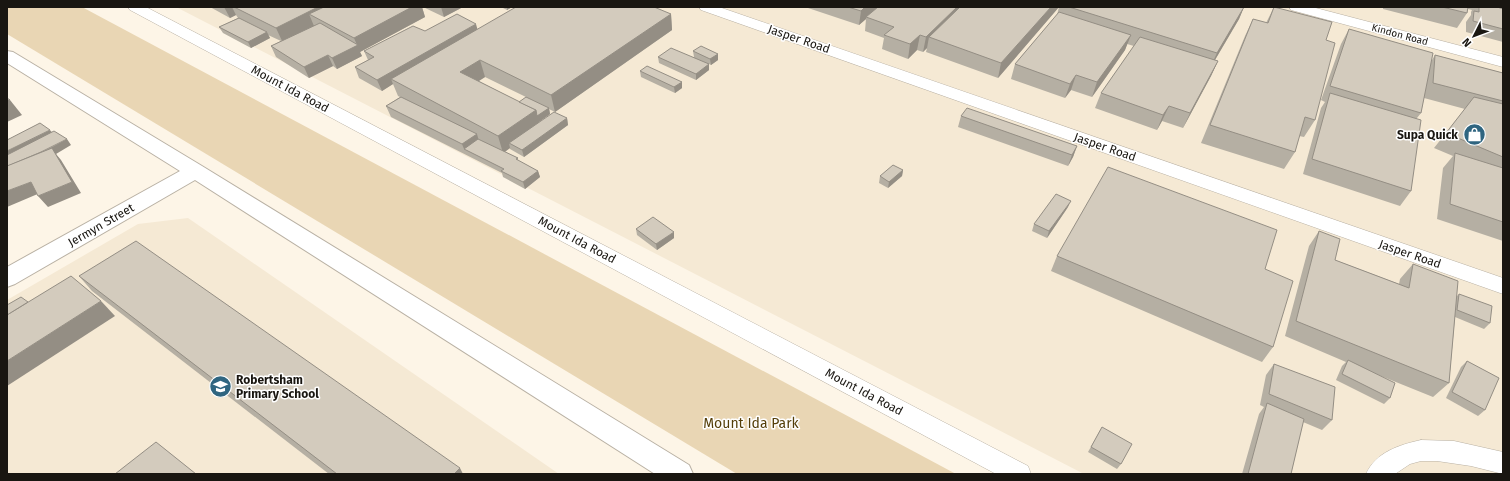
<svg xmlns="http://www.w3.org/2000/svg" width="1510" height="481" font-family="'Fira Sans',sans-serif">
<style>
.built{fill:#f5e9d4}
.green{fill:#e9d6b4}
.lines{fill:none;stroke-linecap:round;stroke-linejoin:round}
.lane-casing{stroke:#b9b1a4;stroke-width:1}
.street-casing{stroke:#b9b1a4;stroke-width:2}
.lane{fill:#fff;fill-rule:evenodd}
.street{fill:#fff;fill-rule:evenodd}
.wall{fill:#b5afa3;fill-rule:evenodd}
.shaded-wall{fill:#948e84}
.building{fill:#d3cbbd;stroke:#948e84}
.labels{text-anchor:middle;stroke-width:3;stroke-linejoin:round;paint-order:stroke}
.far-street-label{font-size:10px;fill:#191611;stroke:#fff}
.street-label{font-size:12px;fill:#191611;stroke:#fff}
.poi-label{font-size:12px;font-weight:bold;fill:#191611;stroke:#fff;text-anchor:end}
.near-park-label{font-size:14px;fill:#543e08;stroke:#fff}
</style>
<rect width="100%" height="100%" fill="#fdf5e7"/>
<g class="built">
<polygon points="176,7 1503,7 1503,461 1498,474 1084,474"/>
<polygon points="188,218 559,474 7,474 7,300 138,224"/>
</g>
<polygon class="green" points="7,7 82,7 956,474 737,474 7,34"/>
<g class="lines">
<defs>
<g id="lane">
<polygon points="128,7 146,7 1028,466 1031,474 996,474 130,10"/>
<polygon points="699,7 719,7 1503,278 1503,294 701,10"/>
<polygon points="1289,7 1312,7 1503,57 1503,67 1291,10"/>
<path d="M1421,440l33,1 49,11v22l-32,-8 -34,-5h-16l-11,3 -15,10h-29c10,-22 33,-29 55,-34z"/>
</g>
<polygon id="street" points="7,51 13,52 202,166 689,465 693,474 655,474 195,180 15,284 7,287 7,267 180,171 7,63"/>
</defs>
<use href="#lane" class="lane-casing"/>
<use href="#street" class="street-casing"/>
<use href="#lane" class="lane"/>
<use href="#street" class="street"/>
</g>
<g class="wall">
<polygon points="210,7 422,7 425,17 360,52 362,56 337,69 333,66 309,78 276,57 271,46 281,41 268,35 270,38 251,48 223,33 219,27 238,18 236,15 230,18"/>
<polygon points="423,7 463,7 444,17"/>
<polygon points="501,7 512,7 507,10"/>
<polygon points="805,7 1059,7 998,78 926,52 927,48 923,52 917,50 908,59 882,49 884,38 865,31 866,19 859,25"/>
<polygon points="1059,7 1244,7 1239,19 1215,60 1218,61 1211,76 1183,128 1162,121 1157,130 1095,108 1101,93 1134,46 1127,44 1125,50 1092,97 1071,90 1065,98 1011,79 1015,64 1057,15"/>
<polygon points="1274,7 1326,40 1315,120 1304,137 1299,136 1295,152 1284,169 1201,143 1245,36 1253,19 1266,23"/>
<polygon points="1383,7 1503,7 1503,42 1466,32 1466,22 1471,15 1471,12 1472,10 1468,9 1467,13 1457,28 1383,9"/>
<path d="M671,14l1,16 -117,82 -6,-3 1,5 -11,8 28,-4 1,7 -44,32 -14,-8v-1l-5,4 13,6v3l20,10 2,6 -15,12 -22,-12 -1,-4 -111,-56 -5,-11 14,-9 -2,-1 -5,-12 -11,7 -23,-13 -4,-11 13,-7 -4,-9 61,-20 53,-2zM485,77l41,20 -7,5 -40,-21z"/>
<polygon points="1349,29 1432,60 1435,55 1503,73 1503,241 1437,219 1443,168 1453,156 1434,148 1465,109 1424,98 1421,113 1417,118 1411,191 1400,206 1303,174 1321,108 1325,102 1321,100 1341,44"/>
<polygon points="693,51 718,54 718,60 711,65 709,64 709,70 696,80 659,63 658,57 694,57"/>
<polygon points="640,71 682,82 682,88 675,93 641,77"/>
<polygon points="961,116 1077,146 1073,157 1068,166 958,127"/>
<polygon points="903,170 902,176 888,188 879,183 880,176"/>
<polygon points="1068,207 1047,238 1032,231 1034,224"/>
<polygon points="636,229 674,238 657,250 637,235"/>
<polygon points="1319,231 1335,260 1399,284 1400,279 1413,264 1457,296 1459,294 1490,323 1484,329 1455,317 1449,383 1433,397 1376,374 1390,398 1384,404 1336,380 1342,366 1346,362 1285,336 1309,246"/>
<polygon points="1057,256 1265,269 1273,347 1262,362 1051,271"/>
<polygon points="79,276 463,474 329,474 92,291"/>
<polygon points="1467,361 1485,410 1478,416 1446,398 1461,367"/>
<polygon points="1274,364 1332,420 1322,430 1303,422 1291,474 1242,474 1259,414 1264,407 1260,405 1266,375"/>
<polygon points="1102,427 1121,464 1117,469 1088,452"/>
</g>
<g class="shaded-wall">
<polygon points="224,7 232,7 236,15 230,18"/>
<polygon points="318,7 352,7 309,14 314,26 283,43 276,28"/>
<polygon points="412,7 422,7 425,17 360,52 362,56 337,69 332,58 357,45 354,38"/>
<polygon points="441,7 463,7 444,17"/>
<polygon points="507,7 512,7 507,10"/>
<polygon points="865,7 879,7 866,17 866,19 859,25 861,11"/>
<polygon points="957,7 969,7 929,37 927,48 923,52 926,37"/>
<polygon points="1051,7 1059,7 998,78 1001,63"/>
<polygon points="1244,7 1239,19 1209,70 1217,53"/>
<polygon points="671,14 672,30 555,112 551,95"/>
<polygon points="476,24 479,35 391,79 393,84 382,91 377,80"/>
<polygon points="267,32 270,38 251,48 248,42"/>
<polygon points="920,35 917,50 908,59 910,44"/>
<polygon points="1131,35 1125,50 1092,97 1097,82"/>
<polygon points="718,54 718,60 711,65 710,59"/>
<polygon points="328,55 333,66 309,78 304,67"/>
<polygon points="480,60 485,77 466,89 460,72"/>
<polygon points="1218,61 1211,76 1183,128 1190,113"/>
<polygon points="709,64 709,70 696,80 696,74"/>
<polygon points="1076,75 1071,90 1065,98 1070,84"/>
<polygon points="682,82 682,88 675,93 674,87"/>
<polygon points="10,100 22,115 7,122 7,101"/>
<polygon points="1169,106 1162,121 1157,130 1163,115"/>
<polygon points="549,108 550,114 539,122 540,127 509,143 510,148 503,153 498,136 536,110"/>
<polygon points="567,118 568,125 524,157 522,150"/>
<polygon points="50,130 55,136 7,156 7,151"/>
<polygon points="477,134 480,145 464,149 462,144"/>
<polygon points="67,139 71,145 56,154 61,160 81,193 48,207 38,196 72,182 12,168"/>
<polygon points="1077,146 1073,157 1068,166 1072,155"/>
<polygon points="903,170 902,176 888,188 889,182"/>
<polygon points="538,171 540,177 525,189 523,182"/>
<polygon points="31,182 40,193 7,207 7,191"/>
<polygon points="1071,201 1068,207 1047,238 1049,231"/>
<polygon points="674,232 674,238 657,250 656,244"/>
<polygon points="101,301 115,316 7,386 7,361"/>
<polygon points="460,468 463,474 454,474"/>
</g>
<g class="building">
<polygon points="234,7 318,7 276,28"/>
<polygon points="324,7 412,7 354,38 309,14"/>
<polygon points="516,7 654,7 671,14 551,95 480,60 460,72 536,110 498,136 391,79"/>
<polygon points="848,7 865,7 861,11"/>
<polygon points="878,7 957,7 926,37 920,35 910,44 884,35 894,27 866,17"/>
<polygon points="960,7 1051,7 1001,63 929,37"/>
<polygon points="1069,7 1244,7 1217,53"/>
<polygon points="1274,7 1332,22 1326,40 1335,43 1315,120 1305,117 1295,152 1210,125 1253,19 1268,23"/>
<polygon points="1442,7 1468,7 1467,13"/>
<polygon points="1479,7 1497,7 1503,9 1503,29 1473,21 1474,11 1479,12"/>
<polygon points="1059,12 1131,35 1097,82 1076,75 1070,84 1015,64"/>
<polygon points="457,14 476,24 377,80 355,67 374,57 364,51 413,26 425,31"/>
<polygon points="239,18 267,32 248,42 219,27"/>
<polygon points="320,23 358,45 332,58 328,55 304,67 271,46"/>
<polygon points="1349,29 1433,53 1421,113 1330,86"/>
<polygon points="1140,37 1218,61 1190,113 1169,106 1163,115 1101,93"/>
<polygon points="701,46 718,54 710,59 693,51"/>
<polygon points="671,48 709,64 696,74 658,57"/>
<polygon points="1435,55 1503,73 1503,101 1433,83"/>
<polygon points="647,66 682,82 674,87 640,71"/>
<polygon points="1330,93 1421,120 1411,191 1312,159"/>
<polygon points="401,97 477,134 462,144 386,106"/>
<polygon points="526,97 549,108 537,116 536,110 519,102"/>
<polygon points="1474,97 1503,104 1503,157 1446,133"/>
<polygon points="7,98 10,100 7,101"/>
<polygon points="967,108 1077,146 1072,155 961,116"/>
<polygon points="554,112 567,118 522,150 509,143"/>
<polygon points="40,123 50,130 7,151 7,140"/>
<polygon points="54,131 67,139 41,152 8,166 7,164 7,155"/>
<polygon points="478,139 518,158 516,159 538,171 523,182 501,171 504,169 464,149"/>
<polygon points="52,148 72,182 38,196 31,182 7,191 7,166"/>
<polygon points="1455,153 1503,168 1503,222 1450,204"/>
<polygon points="893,165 903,170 889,182 880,176"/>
<polygon points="1108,167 1277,230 1265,269 1293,281 1273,347 1057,256"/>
<polygon points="1056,194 1071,201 1049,231 1034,224"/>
<polygon points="653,217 674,232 656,244 636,229"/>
<polygon points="1319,231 1340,239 1335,260 1409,288 1413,264 1458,281 1449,383 1296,321"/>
<polygon points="136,241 460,468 454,474 337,474 79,276"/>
<polygon points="71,276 101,301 7,361 7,315"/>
<polygon points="1459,294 1492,306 1490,323 1457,310"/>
<polygon points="21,297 28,302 7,315 7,305"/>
<polygon points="1348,360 1395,383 1390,398 1342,374"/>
<polygon points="1467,361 1499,378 1485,410 1452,392"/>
<polygon points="1274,364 1335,387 1332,420 1269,394"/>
<polygon points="1267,403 1304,419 1291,474 1248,474"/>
<polygon points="1102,427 1132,444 1121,464 1091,447"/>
<polygon points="156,442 196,474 115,474"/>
</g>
<defs>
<symbol id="shop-disc" viewBox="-11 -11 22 22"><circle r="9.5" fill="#2f6580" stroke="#fff"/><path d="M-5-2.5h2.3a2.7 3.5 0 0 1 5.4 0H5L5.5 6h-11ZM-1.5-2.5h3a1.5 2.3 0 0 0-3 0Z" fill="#fff"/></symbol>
<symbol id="school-disc" viewBox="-11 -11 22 22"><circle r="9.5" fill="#2f6580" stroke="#fff"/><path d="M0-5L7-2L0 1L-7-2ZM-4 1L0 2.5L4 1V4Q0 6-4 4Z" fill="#fff"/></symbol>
</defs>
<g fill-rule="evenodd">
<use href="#shop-disc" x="1462" y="122" width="25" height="25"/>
<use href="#school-disc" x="208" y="374" width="25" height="25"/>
</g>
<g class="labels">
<g class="far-street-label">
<text transform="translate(1400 34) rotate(15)" y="4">Kindon Road</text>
</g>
<g class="street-label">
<text transform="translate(799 39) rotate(19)" y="4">Jasper Road</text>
<text transform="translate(290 89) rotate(28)" y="4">Mount Ida Road</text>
<text transform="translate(1105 147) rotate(19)" y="4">Jasper Road</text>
<text transform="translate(101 225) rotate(-30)" y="4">Jermyn Street</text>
<text transform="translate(577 240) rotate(28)" y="4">Mount Ida Road</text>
<text transform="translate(1410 254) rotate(19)" y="4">Jasper Road</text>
<text transform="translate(864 392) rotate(28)" y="4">Mount Ida Road</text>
</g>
<g class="poi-label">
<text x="1458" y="139">Supa Quick</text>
<text x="236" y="384" text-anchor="start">Robertsham<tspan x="236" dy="14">Primary School</tspan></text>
</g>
<g class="near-park-label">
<text x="751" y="428">Mount Ida Park</text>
</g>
</g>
<rect width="1510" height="481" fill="none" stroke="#191611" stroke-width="16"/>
<g transform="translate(1474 36) rotate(228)" stroke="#ffffff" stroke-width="3" paint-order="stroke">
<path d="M0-3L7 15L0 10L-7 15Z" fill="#191611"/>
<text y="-6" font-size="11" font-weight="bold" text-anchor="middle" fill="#191611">N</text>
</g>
</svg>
